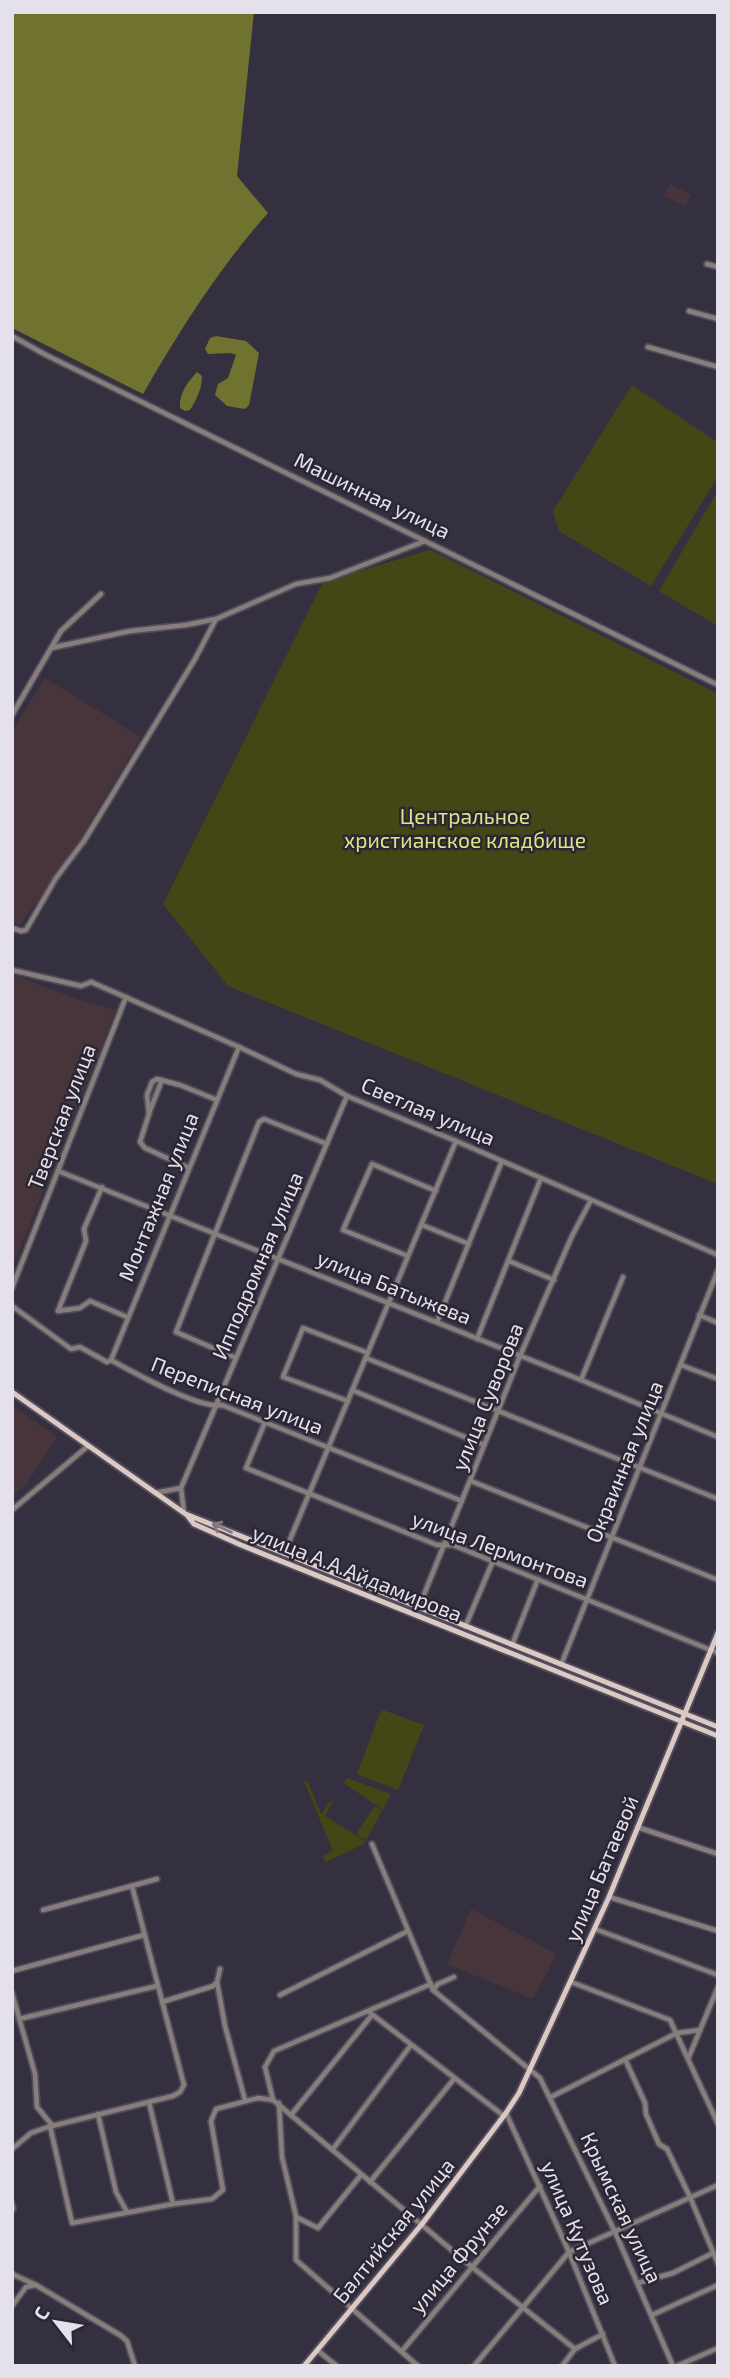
<svg xmlns="http://www.w3.org/2000/svg" width="730" height="2378" font-family="'Exo 2',sans-serif">
<style>
.industrial{fill:#48343b}
.green{fill:#444715}
.forest{fill:#6f732f}
.lines{fill:none;stroke-linecap:round;stroke-linejoin:round}
.minor-casing{stroke:#514c5b;stroke-width:8}
.major-casing{stroke:#514c5b;stroke-width:9}
.minor{stroke:#877e7c;stroke-width:4.5}
.major{stroke:#dcc9c4;stroke-width:5}
.oneway{stroke:#84787c}
.labels{text-anchor:middle;stroke-width:5;stroke-linejoin:round;paint-order:stroke}
.street-label{font-size:21px;fill:#e4e1eb;stroke:#2b2634}
.park-label{font-size:21px;fill:#dde584;stroke:#2b2634}
</style>
<rect width="100%" height="100%" fill="#35303f"/>
<g class="industrial">
<polygon points="670,184 691,195 685,207 664,195"/>
<polygon points="45,678 141,737 75,848 20,925 12,922 12,731"/>
<polygon points="12,974 77,999 116,1010 12,1268"/>
<polygon points="12,1405 57,1437 26,1485 12,1496"/>
<polygon points="471,1909 557,1954 533,1999 447,1964"/>
</g>
<g class="green">
<polygon points="632,385 718,443 718,476 651,586 559,531 553,511"/>
<polygon points="718,490 718,626 659,591"/>
<polygon points="430,550 718,694 718,1184 228,986 163,904 323,582"/>
<polygon points="383,1710 424,1725 398,1790 357,1774 380,1713"/>
<polygon points="347,1778 391,1794 383,1810 344,1783"/>
<polygon points="304,1781 308,1782 321,1814 331,1801 333,1802 325,1816 365,1841 364,1844 326,1862 323,1856 333,1851"/>
<polygon points="375,1806 382,1811 366,1840 356,1834"/>
</g>
<g class="forest">
<path d="M12,12h242l-17,164 31,37c-49,55 -88,117 -125,181l-131,-66z"/>
<polygon points="216,336 246,341 259,353 249,405 245,409 227,406 215,395 218,384 228,378 236,355 231,353 208,354 205,349 210,338"/>
<path d="M197,372l5,4c0,12 -5,23 -12,34l-5,1 -5,-3c-1,-15 7,-25 17,-36z"/>
</g>
<g class="lines">
<defs>
<g id="minor">
<polyline points="707,264 718,267"/>
<polyline points="689,311 718,319"/>
<polyline points="12,336 46,355 718,685"/>
<polyline points="648,347 718,367"/>
<polyline points="51,648 130,631 186,625 216,619"/>
<polyline points="12,715 61,631 101,594"/>
<polyline points="12,928 21,931 26,930 56,878 84,841 195,659 216,619 296,584 330,578 425,541"/>
<polyline points="12,970 81,986 91,982 239,1047 296,1074 320,1080 347,1096 456,1141 718,1255"/>
<polyline points="149,1113 162,1080"/>
<polyline points="189,1168 145,1148 140,1142 149,1114 147,1095 152,1082 157,1079 180,1085 217,1100"/>
<polyline points="58,1171 581,1380 718,1437"/>
<polyline points="102,1187 84,1229 86,1241 58,1311 80,1308 90,1301 127,1317"/>
<polyline points="422,1225 469,1244"/>
<polyline points="408,1256 343,1230 372,1164 436,1191"/>
<polyline points="509,1261 554,1280"/>
<polyline points="12,1288 126,997"/>
<path d="M12,1306l59,43 9,-2 27,15 4,-2c22,12 89,50 111,45l240,96"/>
<polyline points="699,1315 718,1323"/>
<polyline points="437,1322 502,1161"/>
<polyline points="477,1339 541,1178"/>
<polyline points="236,1358 176,1332 259,1122 264,1119 327,1144"/>
<polyline points="366,1358 718,1499"/>
<polyline points="111,1360 239,1047"/>
<polyline points="681,1365 718,1379"/>
<polyline points="581,1380 623,1277"/>
<polyline points="352,1390 484,1445"/>
<polyline points="348,1401 283,1377 303,1328 368,1353"/>
<polyline points="265,1422 246,1468 437,1545 453,1545 718,1653"/>
<polyline points="471,1481 718,1580"/>
<polyline points="155,1493 181,1488"/>
<polyline points="12,1510 88,1446"/>
<polyline points="184,1513 181,1488 347,1096"/>
<polyline points="284,1554 456,1141"/>
<polyline points="419,1607 520,1356 572,1236 591,1200"/>
<polyline points="465,1627 493,1561"/>
<polyline points="512,1645 538,1579"/>
<polyline points="561,1665 718,1270"/>
<polyline points="637,1827 718,1854"/>
<polyline points="372,1844 433,1990 540,2078 616,2234 673,2366"/>
<polyline points="609,1897 718,1931"/>
<polyline points="43,1910 157,1879"/>
<polyline points="595,1929 718,1975"/>
<polyline points="12,1971 144,1935"/>
<polyline points="217,1982 225,2026 245,2100"/>
<polyline points="571,1982 670,2020 718,2124"/>
<polyline points="433,1990 438,1984 454,1977"/>
<polyline points="12,1993 35,2074 37,2107 52,2125"/>
<polyline points="280,1995 408,1931"/>
<polyline points="162,2002 213,1986 217,1982 220,1969"/>
<polyline points="369,2012 504,2116"/>
<polyline points="19,2019 157,1986"/>
<polyline points="625,2059 645,2103 646,2114 659,2144 667,2149 690,2197 718,2264"/>
<polyline points="688,2059 718,1987"/>
<polyline points="551,2097 677,2033 700,2030"/>
<polyline points="273,2100 265,2067 274,2051 431,1984"/>
<polyline points="149,2102 173,2204 212,2199 223,2190 211,2121 216,2109 258,2098 273,2100 472,2267 575,2349"/>
<polyline points="279,2103 282,2157 296,2216 296,2260 418,2366"/>
<polyline points="506,2113 569,2252 615,2366"/>
<polyline points="98,2114 116,2192 127,2212"/>
<polyline points="291,2115 372,2015"/>
<polyline points="50,2126 72,2223 173,2204"/>
<polyline points="12,2149 31,2133 48,2127 173,2096 180,2092 184,2085 132,1886"/>
<polyline points="333,2149 411,2045"/>
<polyline points="370,2182 454,2079"/>
<polyline points="12,2204 13,2209"/>
<polyline points="296,2217 318,2228 361,2175"/>
<polyline points="12,2274 36,2285 120,2335 127,2341 135,2366"/>
<polyline points="638,2283 673,2273 713,2253"/>
<polyline points="12,2306 26,2287 35,2285"/>
<polyline points="652,2315 718,2285"/>
<polyline points="317,2350 337,2366"/>
<polyline points="402,2351 540,2186"/>
<polyline points="474,2366 569,2252 718,2185"/>
<polyline points="562,2366 575,2349 603,2334"/>
<polyline points="677,2366 718,2348"/>
</g>
<g id="major">
<polyline points="12,1392 187,1515 194,1524 241,1545 718,1736"/>
<polyline points="188,1515 718,1727"/>
<polyline points="304,2366 422,2224 506,2113 519,2093 609,1897 718,1633"/>
</g>
</defs>
<use href="#minor" class="minor-casing"/>
<use href="#major" class="major-casing"/>
<use href="#minor" class="minor"/>
<use href="#major" class="major"/>
</g>
<defs><path id="oneway-shaft" d="M-6 0H5M1.5-3L5.5 0L1.5 3" fill="none" stroke-width="1.6" stroke-linecap="round" stroke-linejoin="round" transform="scale(1.75)"/></defs>
<use class="oneway" href="#oneway-shaft" transform="translate(222 1528) rotate(-156)"/>
<g class="labels">
<g class="street-label">
<text transform="translate(372 496) rotate(26)" y="7">Машинная улица</text>
<text transform="translate(428 1112) rotate(23)" y="7">Светлая улица</text>
<text transform="translate(62 1117) rotate(-69)" y="7">Тверская улица</text>
<text transform="translate(159 1197) rotate(-68)" y="7">Монтажная улица</text>
<text transform="translate(258 1266) rotate(-67)" y="7">Ипподромная улица</text>
<text transform="translate(394 1288) rotate(22)" y="7">улица Батыжева</text>
<text transform="translate(237 1396) rotate(21)" y="7">Переписная улица</text>
<text transform="translate(488 1397) rotate(-68)" y="7">улица Суворова</text>
<text transform="translate(625 1462) rotate(-68)" y="7">Окраинная улица</text>
<text transform="translate(500 1550) rotate(20)" y="7">улица Лермонтова</text>
<text transform="translate(357 1574) rotate(22)" y="7">улица А.А.Айдамирова</text>
<text transform="translate(602 1869) rotate(-67)" y="7">улица Батаевой</text>
<text transform="translate(621 2208) rotate(65)" y="7">Крымская улица</text>
<text transform="translate(394 2231) rotate(-51)" y="7">Балтийская улица</text>
<text transform="translate(577 2233) rotate(67)" y="7">улица Кутузова</text>
<text transform="translate(459 2258) rotate(-50)" y="7">улица Фрунзе</text>
</g>
<g class="park-label">
<text x="465" y="824">Центральное<tspan x="465" dy="24">христианское кладбище</tspan></text>
</g>
</g>
<rect width="730" height="2378" fill="none" stroke="#e4e1eb" stroke-width="28"/>
<g transform="translate(56 2322) rotate(301)" stroke="#2b2634" stroke-width="5" paint-order="stroke">
<path d="M0-5L12 26L0 18L-12 26Z" fill="#e4e1eb"/>
<text y="-10" font-size="19" font-weight="bold" text-anchor="middle" fill="#e4e1eb">С</text>
</g>
</svg>
